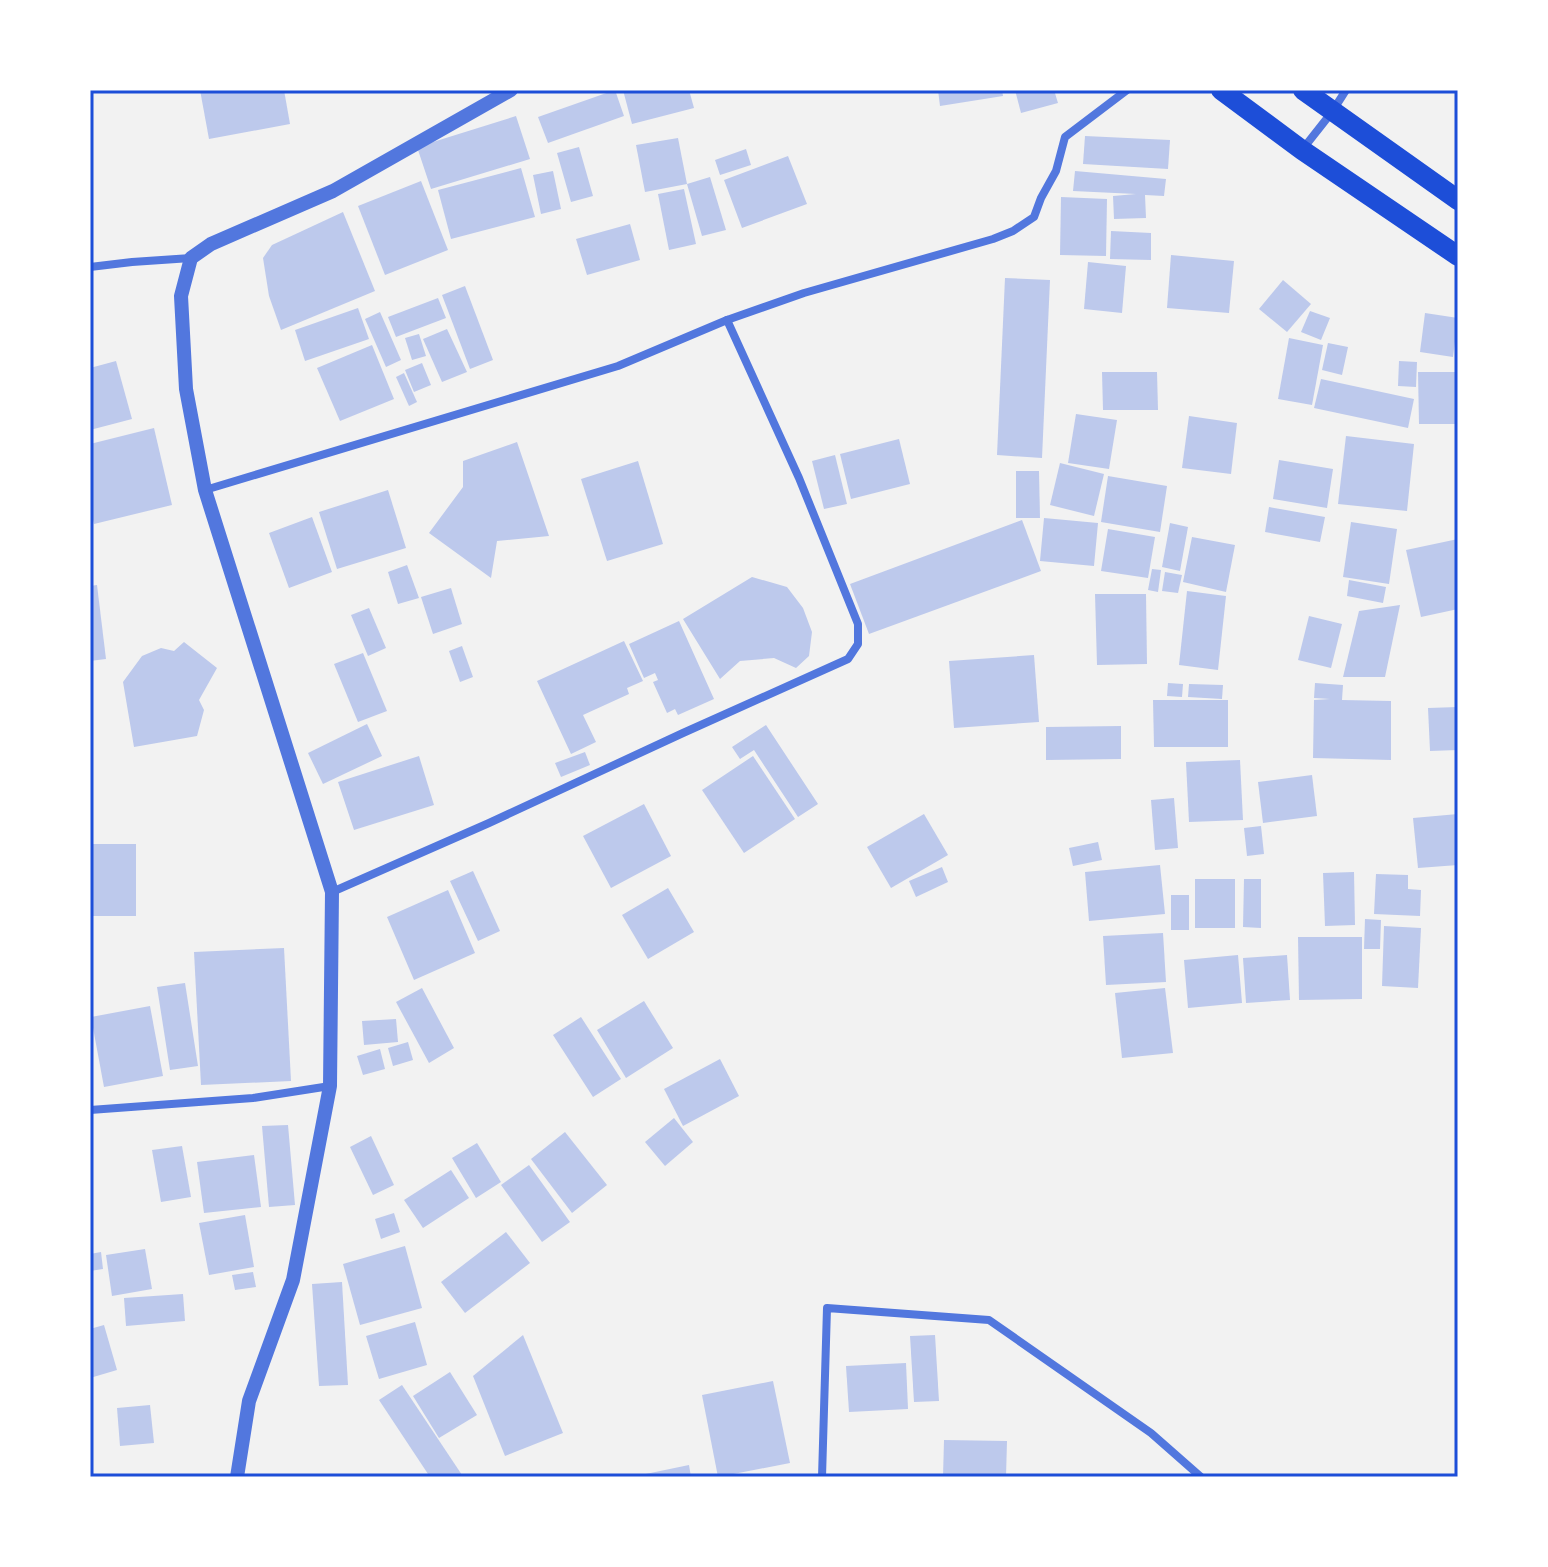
<svg xmlns="http://www.w3.org/2000/svg" width="1548" height="1567" font-family="'Fira Sans',sans-serif">
<style>
.building{fill:#bdc9ec}
.lines{fill:none;stroke-linecap:round;stroke-linejoin:round}
.minor{stroke:#5277de;stroke-width:8}
.tertiary{stroke:#5277de;stroke-width:14}
.primary{stroke:#1d4ed8;stroke-width:20}
.neatline{fill:none;stroke:#1d4ed8;stroke-width:3}
</style>
<rect width="100%" height="100%" fill="#f2f2f2"/>
<g class="building">
<polygon points="200,90 284,90 290,124 209,139"/>
<polygon points="615,90 624,116 548,143 538,117"/>
<polygon points="623,90 689,90 694,108 632,124"/>
<polygon points="938,90 1002,90 1003,96 940,106"/>
<polygon points="1015,90 1054,90 1058,103 1021,113"/>
<polygon points="516,116 530,159 431,189 417,147"/>
<polygon points="1085,136 1170,140 1168,169 1083,164"/>
<polygon points="678,138 687,184 645,192 636,145"/>
<polygon points="579,147 593,196 571,202 557,153"/>
<polygon points="746,149 751,165 720,175 715,160"/>
<polygon points="788,156 807,204 742,228 724,180"/>
<polygon points="521,168 535,217 451,239 438,190"/>
<polygon points="553,171 561,209 541,214 533,175"/>
<polygon points="1075,171 1166,179 1164,196 1145,195 1146,218 1114,219 1113,196 1136,194 1073,191"/>
<polygon points="710,177 726,230 702,236 687,184"/>
<polygon points="421,181 448,250 385,275 358,206"/>
<polygon points="684,189 696,244 669,250 658,194"/>
<polygon points="1061,197 1107,199 1106,256 1060,255"/>
<polygon points="343,212 375,291 281,330 269,296 263,258 272,245"/>
<polygon points="630,224 640,260 587,275 576,239"/>
<polygon points="1111,231 1151,233 1151,260 1110,259"/>
<polygon points="1171,255 1234,261 1229,313 1167,308"/>
<polygon points="1088,262 1126,266 1122,313 1084,309"/>
<polygon points="1005,278 1050,280 1042,458 997,455"/>
<polygon points="1283,280 1311,304 1287,332 1259,309"/>
<polygon points="465,286 493,360 470,369 442,295"/>
<polygon points="438,298 446,318 396,337 388,317"/>
<polygon points="358,308 369,339 305,361 295,330"/>
<polygon points="1310,311 1330,318 1321,340 1301,332"/>
<polygon points="380,312 401,360 386,367 365,319"/>
<polygon points="1425,313 1458,318 1453,357 1420,352"/>
<polygon points="447,329 467,372 442,382 423,339"/>
<polygon points="419,334 426,356 412,360 405,338"/>
<polygon points="1289,338 1323,345 1312,405 1278,399"/>
<polygon points="1328,343 1348,347 1342,375 1322,370"/>
<polygon points="372,345 394,399 340,421 317,368"/>
<polygon points="116,361 132,419 90,430 90,368"/>
<polygon points="1399,361 1417,362 1416,387 1398,386"/>
<polygon points="422,363 431,385 414,392 405,370"/>
<polygon points="1102,372 1157,372 1158,410 1103,410"/>
<polygon points="1418,372 1458,372 1458,424 1419,424"/>
<polygon points="404,373 417,402 409,406 396,377"/>
<polygon points="1321,379 1414,399 1408,428 1314,408"/>
<polygon points="1076,414 1117,420 1109,469 1068,463"/>
<polygon points="1189,416 1237,423 1231,474 1182,468"/>
<polygon points="154,428 172,505 94,524 90,507 90,444"/>
<polygon points="1346,436 1414,444 1407,511 1338,504"/>
<polygon points="899,439 910,484 851,499 840,454"/>
<polygon points="517,442 549,536 497,541 491,578 429,533 463,487 463,461"/>
<polygon points="835,455 847,504 824,509 812,461"/>
<polygon points="1279,460 1333,469 1327,508 1273,499"/>
<polygon points="638,461 663,544 607,561 581,479"/>
<polygon points="1060,463 1104,474 1094,516 1050,505"/>
<polygon points="1016,471 1039,471 1040,518 1016,518"/>
<polygon points="1108,476 1167,486 1160,532 1101,522"/>
<polygon points="388,490 406,548 337,569 319,512"/>
<polygon points="1269,507 1325,517 1320,542 1265,532"/>
<polygon points="312,517 332,572 289,588 269,533"/>
<polygon points="1044,518 1098,523 1094,566 1040,561"/>
<polygon points="1022,520 1041,571 869,634 850,584"/>
<polygon points="1351,522 1397,529 1389,584 1343,577"/>
<polygon points="1170,523 1188,527 1180,571 1162,567"/>
<polygon points="1108,529 1155,537 1148,578 1101,571"/>
<polygon points="1192,537 1235,545 1226,592 1183,582"/>
<polygon points="1458,539 1458,609 1421,617 1406,550"/>
<polygon points="407,565 419,598 398,604 388,572"/>
<polygon points="1152,569 1161,570 1158,592 1148,590"/>
<polygon points="1165,572 1182,575 1178,593 1162,591"/>
<polygon points="752,577 787,587 803,608 812,632 809,656 796,668 774,658 740,661 720,679 683,619"/>
<polygon points="1349,580 1386,587 1383,603 1347,596"/>
<polygon points="97,585 106,659 90,661 90,586"/>
<polygon points="451,588 462,624 433,634 421,597"/>
<polygon points="1187,591 1226,596 1218,670 1179,665"/>
<polygon points="1095,594 1146,594 1147,664 1097,665"/>
<polygon points="1400,605 1385,677 1343,677 1359,611"/>
<polygon points="369,608 386,648 368,656 351,615"/>
<polygon points="1309,616 1342,624 1331,668 1298,660"/>
<polygon points="679,621 714,699 678,715 675,709 667,713 653,682 658,680 655,673 644,678 629,644"/>
<polygon points="624,641 643,681 627,688 629,694 583,715 596,742 571,754 537,681"/>
<polygon points="184,642 217,668 199,700 204,710 197,736 134,747 123,682 142,656 161,648 174,651"/>
<polygon points="462,646 473,677 460,682 449,651"/>
<polygon points="363,653 387,711 358,722 334,664"/>
<polygon points="1034,655 1039,722 954,728 949,661"/>
<polygon points="1168,683 1183,684 1182,697 1167,696"/>
<polygon points="1315,683 1343,685 1342,700 1391,701 1391,760 1313,758 1314,700 1330,699 1314,698"/>
<polygon points="1189,684 1223,685 1222,699 1188,697"/>
<polygon points="1153,700 1228,700 1228,747 1154,747"/>
<polygon points="1458,707 1458,750 1430,751 1428,708"/>
<polygon points="367,724 382,756 323,784 308,753"/>
<polygon points="766,725 818,804 798,817 754,750 740,759 732,747"/>
<polygon points="1121,726 1121,759 1046,760 1046,727"/>
<polygon points="585,752 590,765 561,777 555,763"/>
<polygon points="419,756 434,805 354,830 338,782"/>
<polygon points="753,756 795,819 744,853 702,790"/>
<polygon points="1240,760 1243,820 1189,822 1186,762"/>
<polygon points="1312,775 1317,816 1263,823 1258,782"/>
<polygon points="1174,798 1178,848 1155,850 1151,800"/>
<polygon points="644,804 671,856 611,888 583,836"/>
<polygon points="924,814 948,855 891,888 867,847"/>
<polygon points="1458,814 1458,865 1418,868 1413,818"/>
<polygon points="1261,826 1264,854 1247,856 1244,828"/>
<polygon points="1098,842 1102,860 1073,866 1069,848"/>
<rect x="90" y="844" width="46" height="72"/>
<polygon points="1160,865 1165,914 1089,921 1085,872"/>
<polygon points="942,867 948,882 916,897 909,881"/>
<polygon points="473,871 500,931 478,941 450,881"/>
<polygon points="1354,872 1355,925 1325,926 1323,873"/>
<polygon points="1376,874 1408,875 1408,889 1421,890 1420,916 1374,914"/>
<rect x="1195" y="879" width="40" height="49"/>
<polygon points="1244,879 1261,879 1261,928 1243,927"/>
<polygon points="668,888 694,932 648,959 622,915"/>
<polygon points="448,890 475,953 414,980 387,917"/>
<rect x="1171" y="895" width="18" height="35"/>
<polygon points="1365,919 1381,920 1380,949 1364,949"/>
<polygon points="1384,926 1421,928 1418,988 1382,986"/>
<polygon points="1163,933 1166,982 1106,985 1103,936"/>
<polygon points="1298,937 1362,937 1362,999 1299,1000"/>
<polygon points="284,948 291,1081 201,1085 194,952"/>
<polygon points="1238,955 1242,1003 1188,1008 1184,960"/>
<polygon points="1287,955 1290,1000 1246,1003 1243,958"/>
<polygon points="185,983 198,1066 170,1070 157,987"/>
<polygon points="422,988 454,1048 429,1063 396,1002"/>
<polygon points="1165,988 1173,1053 1122,1058 1115,993"/>
<polygon points="644,1001 673,1048 626,1078 597,1030"/>
<polygon points="150,1006 163,1076 104,1087 91,1017"/>
<polygon points="581,1017 621,1079 593,1097 553,1035"/>
<polygon points="396,1019 398,1042 364,1045 362,1021"/>
<polygon points="408,1042 413,1060 393,1066 388,1048"/>
<polygon points="380,1049 385,1069 363,1075 357,1056"/>
<polygon points="720,1059 739,1096 683,1126 664,1089"/>
<polygon points="674,1118 693,1142 665,1166 645,1142"/>
<polygon points="288,1125 295,1205 269,1207 262,1126"/>
<polygon points="565,1132 607,1185 572,1213 531,1159"/>
<polygon points="371,1136 394,1185 373,1195 350,1147"/>
<polygon points="477,1143 501,1182 476,1198 452,1158"/>
<polygon points="182,1146 191,1197 161,1202 152,1150"/>
<polygon points="254,1155 261,1207 204,1213 197,1162"/>
<polygon points="529,1165 570,1222 542,1242 501,1185"/>
<polygon points="451,1170 469,1198 423,1228 404,1200"/>
<polygon points="394,1213 400,1232 381,1239 375,1219"/>
<polygon points="245,1215 254,1267 209,1275 199,1223"/>
<polygon points="506,1232 530,1263 465,1313 441,1282"/>
<polygon points="405,1246 422,1308 360,1325 343,1264"/>
<polygon points="145,1249 152,1289 112,1296 106,1255"/>
<polygon points="101,1252 103,1269 90,1271 90,1254"/>
<polygon points="253,1272 256,1287 235,1290 232,1275"/>
<polygon points="342,1282 348,1385 319,1386 312,1284"/>
<polygon points="183,1294 185,1321 126,1326 124,1298"/>
<polygon points="415,1322 427,1365 379,1379 366,1336"/>
<polygon points="104,1325 117,1370 90,1378 90,1329"/>
<polygon points="523,1335 563,1433 505,1456 473,1376"/>
<polygon points="935,1335 939,1401 914,1402 910,1336"/>
<polygon points="906,1363 908,1409 849,1412 846,1366"/>
<polygon points="450,1372 477,1415 439,1438 413,1396"/>
<polygon points="773,1381 790,1463 718,1477 702,1395"/>
<polygon points="402,1385 462,1475 459,1477 430,1477 379,1400"/>
<polygon points="150,1405 154,1443 120,1446 117,1408"/>
<polygon points="944,1440 1007,1441 1006,1477 943,1477"/>
<polygon points="689,1465 691,1477 636,1477 636,1476"/>
</g>
<g class="lines">
<g class="minor">
<polyline points="1302,150 1332,112 1346,90"/>
<polyline points="90,267 132,262 191,258"/>
<polyline points="205,490 618,366 727,320 804,293 993,239 1013,231 1034,217 1041,198 1056,171 1065,137 1127,90"/>
<polyline points="332,892 489,823 683,733 848,659 858,644 858,624 799,478 727,320"/>
<polyline points="90,1110 253,1098 330,1086"/>
<polyline points="822,1477 827,1308 989,1320 1151,1433 1201,1477"/>
</g>
<polyline class="tertiary" points="237,1477 249,1401 293,1280 330,1086 332,892 205,490 186,389 181,296 191,258 211,244 333,191 511,90"/>
<g class="primary">
<polyline points="1221,90 1302,150 1458,256"/>
<polyline points="1303,90 1458,200"/>
</g>
</g>
<rect width="1548" height="1567" fill="none" stroke="#ffffff" stroke-width="184"/>
<rect x="92" y="92" width="1364" height="1383" class="neatline"/>
</svg>
